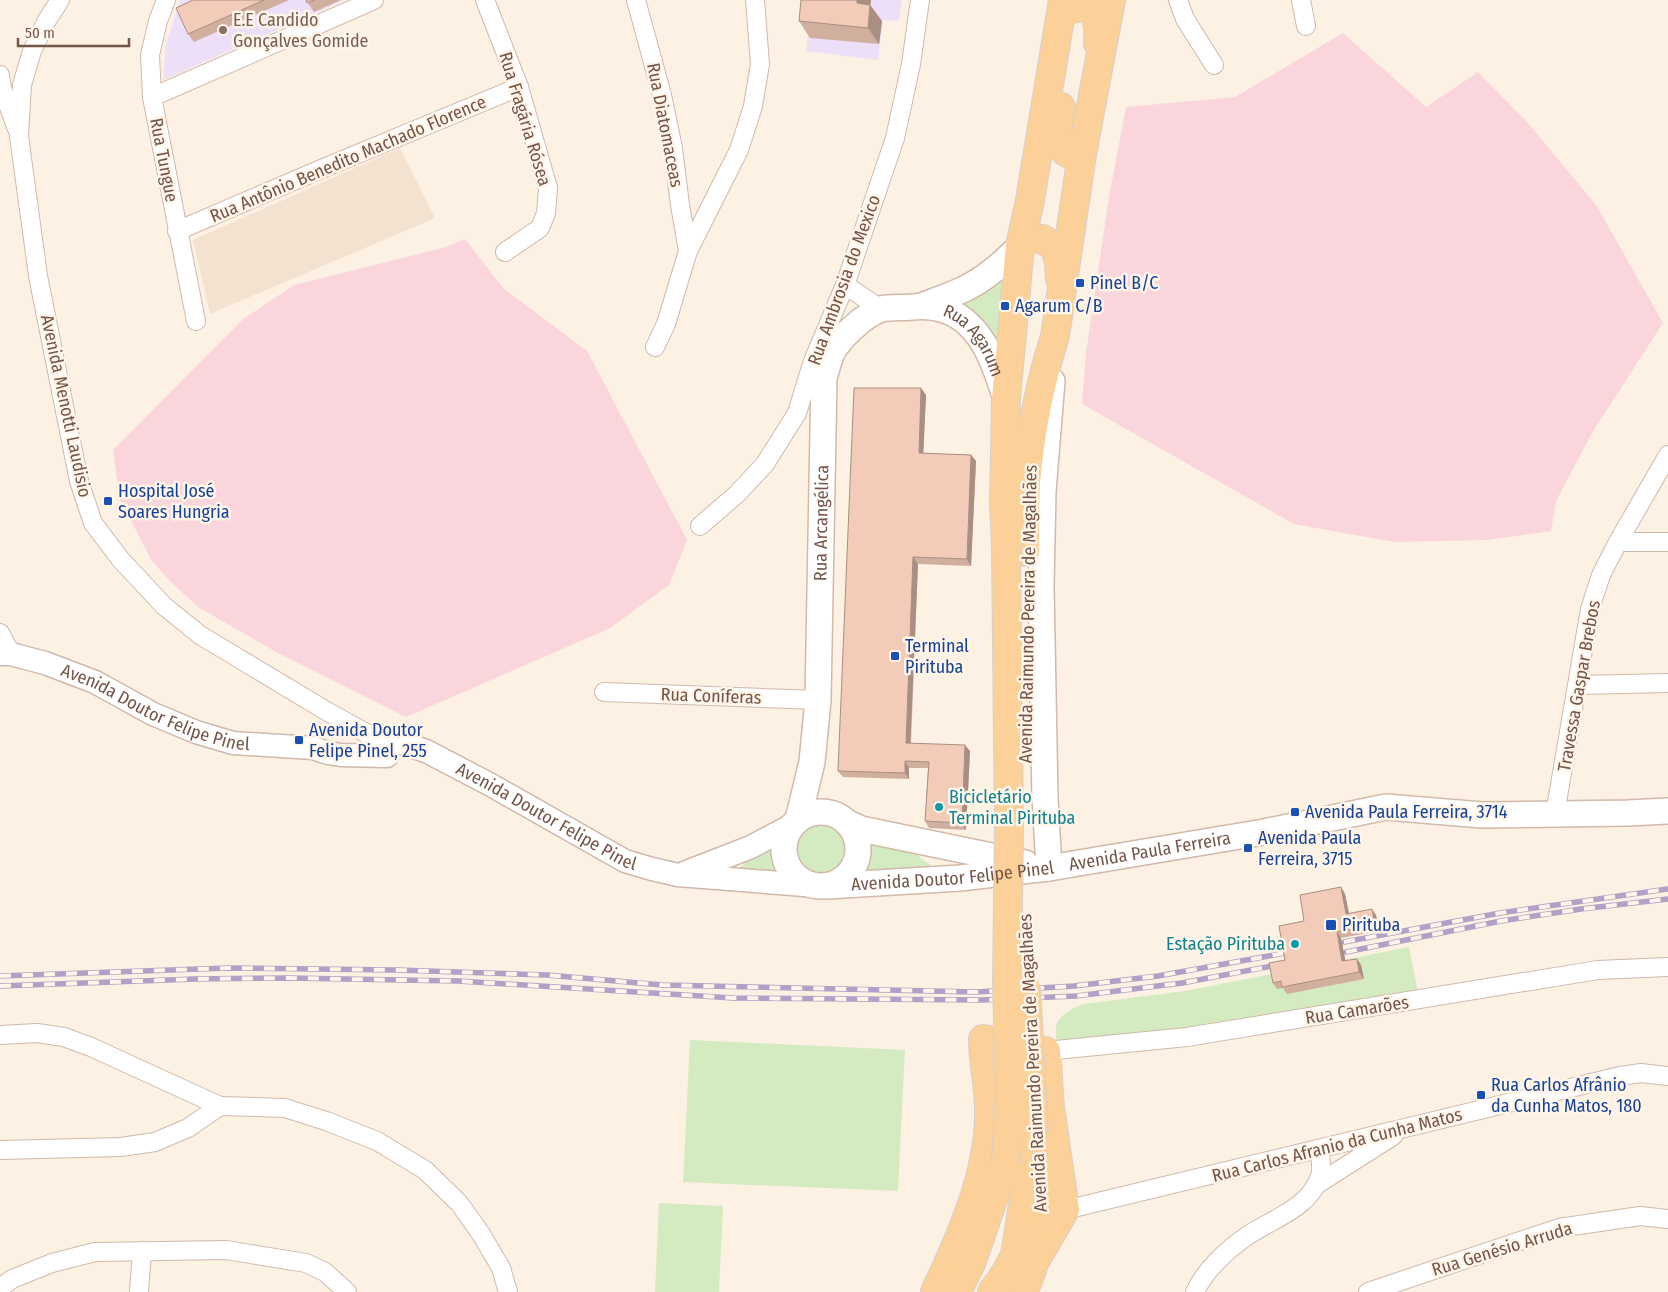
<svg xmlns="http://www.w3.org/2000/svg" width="1668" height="1292" font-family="'Fira Sans Condensed',sans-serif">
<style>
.residential{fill:#f4e2d0}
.education{fill:#eedff9}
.medical{fill:#fbd5dc}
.green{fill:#d4eac1}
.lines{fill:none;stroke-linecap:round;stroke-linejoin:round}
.minor-casing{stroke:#d0b9ac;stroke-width:20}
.tertiary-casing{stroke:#d0b9ac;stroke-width:25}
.secondary-casing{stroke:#d3b9a9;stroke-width:28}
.primary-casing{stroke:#d8cfcc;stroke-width:30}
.minor{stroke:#fff;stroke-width:18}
.tertiary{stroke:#fff;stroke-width:22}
.secondary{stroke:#fff;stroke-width:25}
.primary{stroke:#fcd199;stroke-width:28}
.rail-casing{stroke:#b2a1c6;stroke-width:5.5}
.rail{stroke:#fff5e9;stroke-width:4;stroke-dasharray:11;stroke-linecap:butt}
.primary-bridge-casing{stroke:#d8cfcc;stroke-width:30;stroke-linecap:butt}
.primary-bridge{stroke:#fcd199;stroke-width:28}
.wall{fill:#d0af9f}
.shaded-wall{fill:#a98f82}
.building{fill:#f2ccb9;stroke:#a98f82}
.education-dot{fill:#8d6e63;stroke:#fff5e9;stroke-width:2}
.transit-dot{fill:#1a4fb4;stroke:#fff5e9;stroke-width:2}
.culture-dot{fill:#0f9aa8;stroke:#fff5e9;stroke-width:2}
.labels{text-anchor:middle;stroke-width:5;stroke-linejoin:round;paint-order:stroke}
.education-label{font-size:18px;fill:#785e54;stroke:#fff5e9;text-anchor:start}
.street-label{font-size:18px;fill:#745548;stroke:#fff5e9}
.transit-label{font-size:18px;fill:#164399;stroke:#fff5e9;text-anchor:start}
.culture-label{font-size:18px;fill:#0d838f;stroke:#fff5e9;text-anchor:start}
</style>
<rect width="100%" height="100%" fill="#fcf1e2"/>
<polygon class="residential" points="400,148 435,218 210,314 193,240"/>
<g class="education">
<polygon points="180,0 345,0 163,80 166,44"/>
<polygon points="813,0 902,0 899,21 883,20 878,60 806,51"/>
</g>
<g class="medical">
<polygon points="1343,33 1426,107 1478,72 1527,122 1596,205 1663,323 1593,431 1556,501 1551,531 1487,540 1394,542 1294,524 1082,404 1086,353 1109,197 1126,107 1235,97"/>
<polygon points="465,239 503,288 587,351 687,540 669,585 610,628 406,717 278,653 198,607 170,581 152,561 120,500 113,450 242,320 294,285 446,247"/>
</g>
<g class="green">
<polygon points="1007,266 1004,374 954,299"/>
<circle cx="820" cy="848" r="29"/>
<path d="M785,831c-6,21 -7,38 12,51l-58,-14z"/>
<path d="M863,832l48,15 10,12 16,10 -89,9c13,-14 13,-28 15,-46z"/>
<path d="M1409,947l9,46 -233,37 -128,18c0,-7 -2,-15 -1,-21 3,-13 17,-19 28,-23l101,-13z"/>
<polygon points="690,1040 905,1050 898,1191 683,1182"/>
<polygon points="659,1203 723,1206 719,1292 655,1292"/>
</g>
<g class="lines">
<defs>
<g id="minor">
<polyline points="60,0 47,20 32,51 22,85 19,136 38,276 79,481 93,523 121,560 137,577 164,606 200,635 328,712 375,738"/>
<polyline points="166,0 158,21 150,55 152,97 196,321"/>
<polyline points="485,0 519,87 548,188 546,213 540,228 505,252"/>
<polyline points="636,0 662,95 673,148 680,205 688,251"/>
<polyline points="1178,0 1185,19 1214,65"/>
<polyline points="1301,0 1306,26"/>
<polyline points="0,75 2,88 17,129"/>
<polyline points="152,97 374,0"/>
<polyline points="177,231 319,170 519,87"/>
<polyline points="845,285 881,309"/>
<polyline points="655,347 666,324 688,251 739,150 753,106 760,64 755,0"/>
<polyline points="700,526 737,494 765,464 797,413 813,361 845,285 895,138 911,64 920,0"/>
<polyline points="1618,542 1668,542"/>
<polyline points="0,633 11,654"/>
<polyline points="1578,685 1668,683"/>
<polyline points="604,692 818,700"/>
<polyline points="1555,814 1590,609 1601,575 1618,542 1668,455"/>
<polyline points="0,1035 37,1033 64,1037 91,1047 220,1106"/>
<polyline points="1046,1051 1187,1037 1598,970 1668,967"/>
<polyline points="0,1150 121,1147 155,1142 188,1128 220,1106 285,1108 326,1121 377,1141 425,1170 459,1203 481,1234 501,1268 508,1292"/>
<polyline points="1316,1185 1393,1136"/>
<polyline points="1065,1210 1620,1076 1641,1073 1668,1076"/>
<polyline points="0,1288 12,1279 52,1263 95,1252 226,1250 306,1263 325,1272 347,1292"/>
<polyline points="139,1292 142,1251"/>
<path d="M1195,1292c9,-21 33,-43 52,-56 25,-17 63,-28 73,-60 3,-8 0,-19 -1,-27"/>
<polyline points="1368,1292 1559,1228 1640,1216 1668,1219"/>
</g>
<g id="tertiary">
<path id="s1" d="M0,654h11l34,9 50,19 58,32 43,18 37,11 80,5 15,5 13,2 46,1"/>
<path id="s2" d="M376,755c-5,-5 -6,-12 -1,-17l5,-2 46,15 65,34 134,76 27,8 26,6 139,11"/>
<polyline points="684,873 751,847 794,824"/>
</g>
<g id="secondary">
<path d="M921,306c24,-9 50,-17 70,-34 10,-7 20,-17 29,-26"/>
<circle cx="821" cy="849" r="37"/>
<path id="s3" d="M798,820l14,-58 6,-62 6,-323c3,-7 4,-15 7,-22 7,-16 33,-40 50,-46 9,-2 21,-1 31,-2 21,-2 40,2 56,17 21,19 29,49 38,75"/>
<polyline points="846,822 861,829 1025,863"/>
<polyline points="1049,868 1045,798 1041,586 1043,491 1052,381"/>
<path id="s4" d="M827,886l133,-8 89,-10 215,-36 122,-25 96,8 146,-2 40,-2"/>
</g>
<g id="primary">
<path d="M1061,13c32,-13 39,1 37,30"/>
<path d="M1061,107c-1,9 -4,20 -4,29 1,13 13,23 25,18"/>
<polyline points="1020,246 1032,238 1043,239 1055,248 1059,262 1060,279"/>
<polyline points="1006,546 1004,503 1006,399 1020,246 1030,200 1063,0"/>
<path d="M1025,552c0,-23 0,-46 1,-69 4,-50 14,-100 29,-147l27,-182 29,-154"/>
<path d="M935,1292c26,-55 56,-122 54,-184 0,-23 -6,-45 -6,-69l63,12 4,56 15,103 -31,53"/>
<polyline points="957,1292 972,1261 1006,1162"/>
<polyline points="992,1292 1005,1274 1015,1255 1034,1133"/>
<path d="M1024,1292c3,-10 8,-20 10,-30 7,-29 9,-64 5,-93"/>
</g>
</defs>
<use href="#minor" class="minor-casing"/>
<use href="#tertiary" class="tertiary-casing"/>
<use href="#secondary" class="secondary-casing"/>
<use href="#primary" class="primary-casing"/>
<use href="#minor" class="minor"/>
<use href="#tertiary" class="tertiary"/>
<use href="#secondary" class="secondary"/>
<use href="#primary" class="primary"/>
<defs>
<g id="rail">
<polyline points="1344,942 1500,913 1668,889"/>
<polyline points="1346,952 1501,921 1581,909 1668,899"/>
<polyline points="0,976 228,968 397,970 547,975 662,985 976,992 1074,986 1158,976 1296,951"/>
<polyline points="0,986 196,979 288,978 458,981 733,998 981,1000 1076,996 1182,983 1283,964"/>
</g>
</defs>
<use href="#rail" class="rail-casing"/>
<use href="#rail" class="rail"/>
<defs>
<g id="primary-bridge">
<polyline points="1006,546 1009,829 1007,982 1010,1094 1006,1162"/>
<polyline points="1026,988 1034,1133"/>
</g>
</defs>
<use href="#primary-bridge" class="primary-bridge-casing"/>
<use href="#primary-bridge" class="primary-bridge"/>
</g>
<g class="wall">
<polygon points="193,0 289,0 194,42 188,34"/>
<polygon points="306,0 341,0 314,12"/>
<polygon points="871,0 870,5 882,21 879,44 810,38 799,21"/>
<polygon points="921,388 926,395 923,454 971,455 976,461 971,566 918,564 911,743 970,751 966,830 929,828 925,821 928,768 909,768 909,779 843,777 838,771"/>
<polygon points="1341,887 1345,894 1349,913 1376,915 1379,931 1341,938 1345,961 1357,959 1361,965 1364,979 1287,994 1283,988 1277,989 1273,983 1285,960"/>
</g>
<g class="shaded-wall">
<polygon points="857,0 871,0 868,20 857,3"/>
<polygon points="870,5 882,21 879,44 868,28"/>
<polygon points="921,388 926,395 923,460 919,453"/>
<polygon points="971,455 976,461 971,566 967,559"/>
<polygon points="913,557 918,564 910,749 906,743"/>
<polygon points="965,745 970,751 966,830 962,823"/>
<polygon points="905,761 909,768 909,779 905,773"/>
<polygon points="1341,887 1345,894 1350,920 1346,914"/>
<polygon points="1372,909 1376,915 1379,931 1375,925"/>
<polygon points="1337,932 1341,938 1347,968 1342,961"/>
<polygon points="1357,959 1361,965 1364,979 1359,972"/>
</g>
<g class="building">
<polygon points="193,0 264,0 188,34 176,8"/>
<polygon points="306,0 315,0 307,3"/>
<polygon points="801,0 857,0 857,3 870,5 868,28 799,21"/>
<polygon points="854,388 921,388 919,453 971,455 967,559 913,557 906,743 965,745 962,823 925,821 929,762 905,761 905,773 838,771"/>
<polygon points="1341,887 1346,914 1372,909 1375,925 1337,932 1342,961 1357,959 1359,972 1282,987 1281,981 1273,983 1269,963 1285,960 1279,926 1304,921 1300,895"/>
</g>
<circle class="education-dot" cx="223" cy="30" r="5"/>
<g class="transit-dot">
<rect x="1075" y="278" width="10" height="10" rx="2.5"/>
<rect x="1000" y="301" width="10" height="10" rx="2.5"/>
<rect x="103" y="496" width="10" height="10" rx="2.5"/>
<rect x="890" y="651" width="10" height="10" rx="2.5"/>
<rect x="294" y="735" width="10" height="10" rx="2.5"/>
<rect x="1290" y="807" width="10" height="10" rx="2.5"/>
<rect x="1243" y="843" width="10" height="10" rx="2.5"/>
<rect x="1325" y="919" width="12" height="12" rx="2.5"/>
<rect x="1476" y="1090" width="10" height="10" rx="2.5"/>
</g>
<g class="culture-dot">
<circle cx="939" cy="807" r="5"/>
<circle cx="1295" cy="944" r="5"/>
</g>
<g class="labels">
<g class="education-label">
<text x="233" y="26">E.E Candido<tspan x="233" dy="21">Gonçalves Gomide</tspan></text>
</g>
<g class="street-label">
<text transform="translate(525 119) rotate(73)" y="6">Rua Fragária Rósea</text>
<text transform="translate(665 125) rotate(79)" y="6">Rua Diatomaceas</text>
<text transform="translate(348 159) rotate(-23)" y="6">Rua Antônio Benedito Machado Florence</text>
<text transform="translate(164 160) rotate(79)" y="6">Rua Tungue</text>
<text transform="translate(844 280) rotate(-70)" y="6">Rua Ambrosia do Mexico</text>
<text dy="6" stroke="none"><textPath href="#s3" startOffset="645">Rua Agarum</textPath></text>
<text transform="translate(66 406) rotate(78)" y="6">Avenida Menotti Laudisio</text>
<text dy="6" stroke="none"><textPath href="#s3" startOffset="299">Rua Arcangélica</textPath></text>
<text transform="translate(1028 614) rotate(-89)" y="6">Avenida Raimundo Pereira de Magalhães</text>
<text transform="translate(1579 686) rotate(-80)" y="6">Travessa Gaspar Brebos</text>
<text transform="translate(711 696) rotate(2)" y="6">Rua Coníferas</text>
<text dy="6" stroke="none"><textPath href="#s1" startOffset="166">Avenida Doutor Felipe Pinel</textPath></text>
<text dy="6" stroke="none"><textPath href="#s2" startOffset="210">Avenida Doutor Felipe Pinel</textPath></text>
<text dy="6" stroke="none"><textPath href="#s4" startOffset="325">Avenida Paula Ferreira</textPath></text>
<text dy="6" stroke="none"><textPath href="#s4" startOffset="126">Avenida Doutor Felipe Pinel</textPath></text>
<text transform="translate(1357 1010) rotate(-9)" y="6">Rua Camarões</text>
<text transform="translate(1033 1063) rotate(-93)" y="6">Avenida Raimundo Pereira de Magalhães</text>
<text transform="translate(1337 1145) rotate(-14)" y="6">Rua Carlos Afranio da Cunha Matos</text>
<text transform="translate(1502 1249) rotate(-17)" y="6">Rua Genésio Arruda</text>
</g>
<g class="transit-label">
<text x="1090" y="289">Pinel B/C</text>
<text x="1015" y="312">Agarum C/B</text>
<text x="118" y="497">Hospital José<tspan x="118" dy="21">Soares Hungria</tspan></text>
<text x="905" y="652">Terminal<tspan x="905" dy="21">Pirituba</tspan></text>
<text x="309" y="736">Avenida Doutor<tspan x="309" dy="21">Felipe Pinel, 255</tspan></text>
<text x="1305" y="818">Avenida Paula Ferreira, 3714</text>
<text x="1258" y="844">Avenida Paula<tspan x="1258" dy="21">Ferreira, 3715</tspan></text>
<text x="1342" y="931">Pirituba</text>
<text x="1491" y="1091">Rua Carlos Afrânio<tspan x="1491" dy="21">da Cunha Matos, 180</tspan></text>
</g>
<g class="culture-label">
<text x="949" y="803">Bicicletário<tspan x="949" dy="21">Terminal Pirituba</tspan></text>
<text x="1285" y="950" text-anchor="end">Estação Pirituba</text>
</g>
</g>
<path d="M18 38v8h111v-8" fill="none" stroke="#745548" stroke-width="2.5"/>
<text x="25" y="38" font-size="15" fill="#745548" stroke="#fff5e9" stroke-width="4" paint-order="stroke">50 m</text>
</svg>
